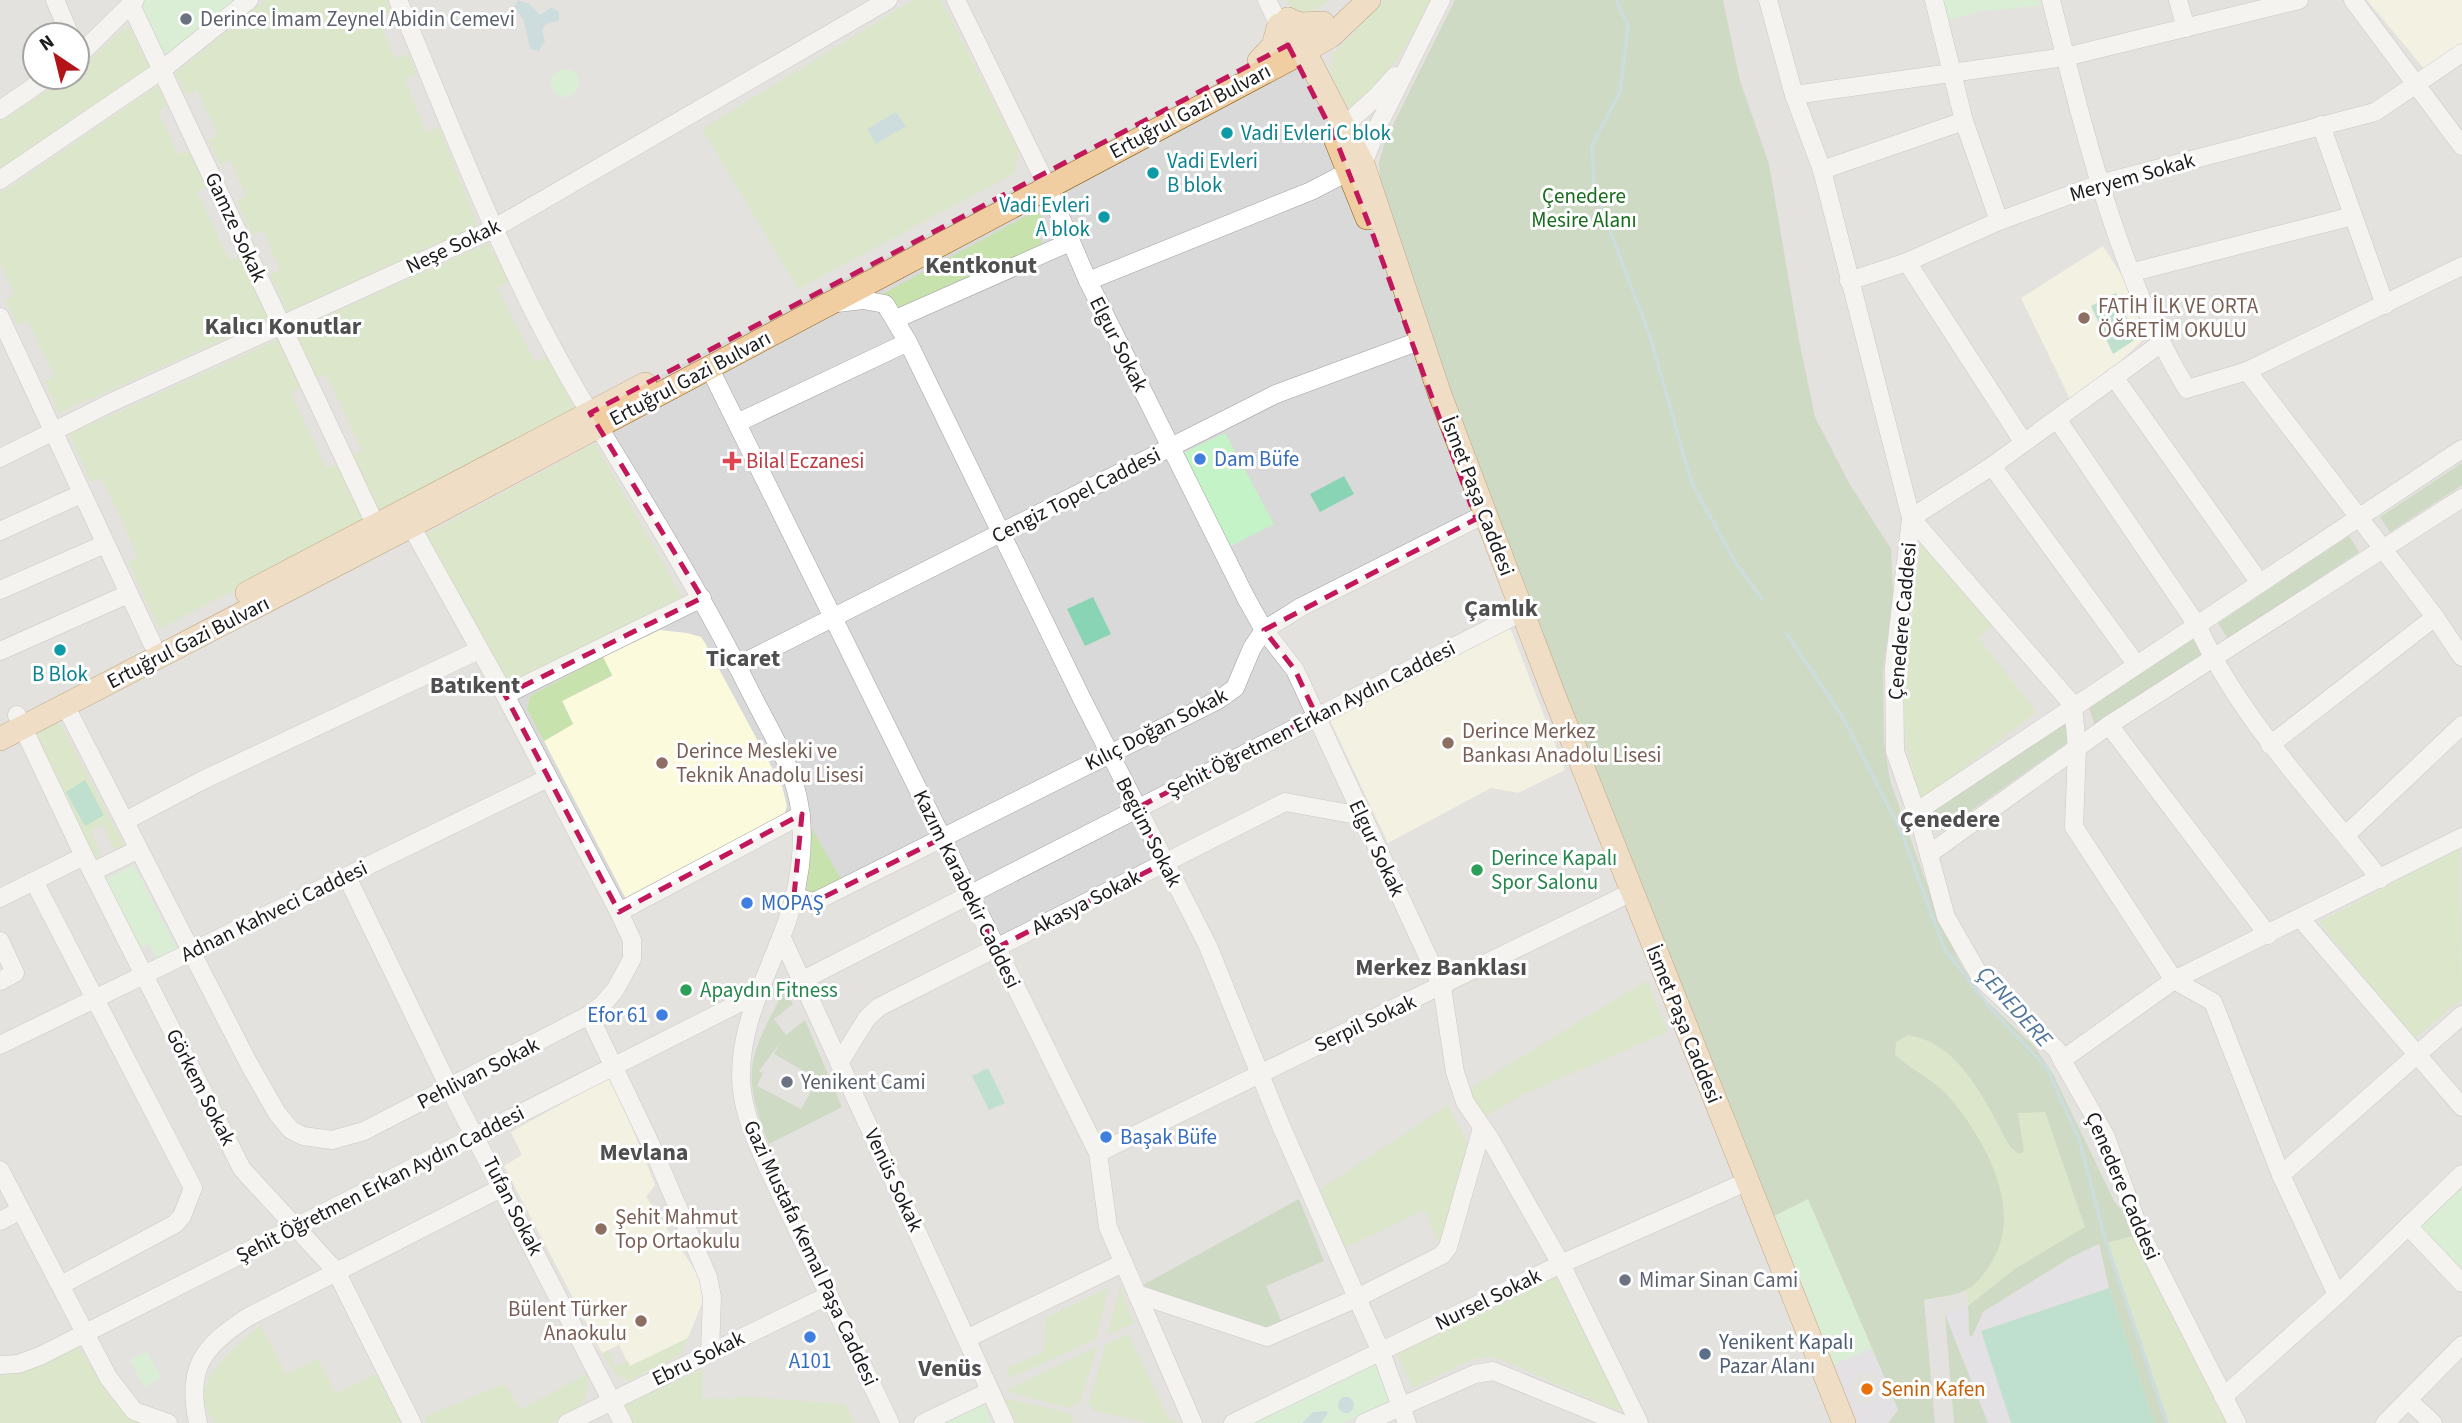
<svg xmlns="http://www.w3.org/2000/svg" width="2462" height="1423" font-family="'Source Sans 3',sans-serif">
<style>
.residential{fill:#dad9d9;fill-rule:evenodd}
.education{fill:#fbfadd}
.grass{fill:#c8e2ad}
.forest{fill:#a9c79b;fill-rule:evenodd}
.park{fill:#c3f3c6}
.pitch{fill:#88d4b5}
.plaza{fill:#d7d7e2;fill-rule:evenodd}
.water{fill:#a7ccd6}
.lines{fill:none;stroke-linecap:round;stroke-linejoin:round}
.stream{stroke:#a7ccd6;stroke-width:3.5}
.minor-casing{stroke:#a0a0a0;stroke-width:19}
.major-casing{stroke:#855b0f;stroke-width:24}
.minor{stroke:#fff;stroke-width:18}
.major{stroke:#f1cea2;stroke-width:23}
.marked{fill:none;stroke:#c2185b;stroke-width:5;stroke-dasharray:14 9;stroke-linejoin:round}
.worship-dot{fill:#6b7280;stroke:#fff;stroke-width:2.5}
.culture-dot{fill:#0f9aa8;stroke:#fff;stroke-width:2.5}
.education-dot{fill:#8d6e63;stroke:#fff;stroke-width:2.5}
.shop-dot{fill:#3f7fe0;stroke:#fff;stroke-width:2.5}
.health-dot{fill:#e0444e;stroke:#fff;stroke-width:2.5}
.leisure-dot{fill:#2e9e5b;stroke:#fff;stroke-width:2.5}
.service-dot{fill:#5c6f8a;stroke:#fff;stroke-width:2.5}
.food-dot{fill:#e8710a;stroke:#fff;stroke-width:2.5}
.labels{text-anchor:middle;stroke-width:6;stroke-linejoin:round;paint-order:stroke}
.worship-label{font-size:21px;fill:#5b616d;stroke:#fff;text-anchor:start}
.street-label{font-size:21px;fill:#1c1c1c;stroke:#fff}
.culture-label{font-size:21px;fill:#0d838f;stroke:#fff;text-anchor:start}
.park-label{font-size:21px;fill:#166d1c;stroke:#fff}
.education-label{font-size:21px;fill:#785e54;stroke:#fff;text-anchor:start}
.shop-label{font-size:21px;fill:#366cbe;stroke:#fff;text-anchor:start}
.health-label{font-size:21px;fill:#be3a42;stroke:#fff;text-anchor:start}
.leisure-label{font-size:21px;fill:#27864d;stroke:#fff;text-anchor:start}
.service-label{font-size:21px;fill:#4e5e75;stroke:#fff;text-anchor:start}
.food-label{font-size:21px;fill:#c56008;stroke:#fff;text-anchor:start}
.water-label{font-size:23px;font-style:italic;fill:#50769a;stroke:#fff}
.quarter-label{font-size:24px;font-weight:bold;fill:#4f4f4f;stroke:#fff}
</style>
<rect width="100%" height="100%" fill="#ece9e3"/>
<path class="residential" d="M0,0h2462v1423h-2462zM35,35h42v42h-42z"/>
<g class="education">
<polygon points="2367,0 2462,0 2462,53 2430,76"/>
<polygon points="2103,246 2125,280 2145,338 2113,368 2070,399 2021,298"/>
<polygon points="1503,626 1511,630 1565,770 1518,793 1491,788 1388,843 1328,716"/>
<polygon points="660,630 687,633 701,637 705,643 782,786 787,806 784,815 627,901 544,741 573,724 562,701 612,676 603,657"/>
<polygon points="612,1076 655,1185 646,1197 703,1282 702,1303 688,1338 630,1367 619,1345 602,1353 504,1166 522,1155 511,1132"/>
</g>
<g class="grass">
<polygon points="265,0 386,0 391,12 378,17 395,58 408,54 417,74 405,79 426,132 439,127 478,225 287,312 270,275 280,270 263,231 252,235 237,201 246,196 230,160 220,165 208,140 218,135 197,90 186,95 175,73"/>
<polygon points="913,0 941,0 1019,151 1015,173 798,289 702,129"/>
<path d="M1287,0h42c-11,9 -22,16 -36,11z"/>
<path d="M1385,0h45c-12,27 -54,105 -86,108l-15,-40 5,-15z"/>
<path d="M129,26l21,42 -150,108v-54l68,-45h9v-6c10,-8 46,-44 52,-45z"/>
<polygon points="158,85 167,106 158,111 178,155 189,150 206,187 197,192 230,261 240,256 270,319 59,413 45,382 54,375 27,320 17,325 5,300 14,295 0,263 0,194"/>
<polygon points="1037,210 1047,225 1037,230 1043,245 897,311 879,296"/>
<polygon points="488,243 509,281 497,288 535,362 549,356 577,411 379,516 351,456 362,451 326,374 315,379 293,331"/>
<polygon points="279,339 301,387 291,393 326,468 337,464 365,524 159,629 128,562 138,557 102,478 91,482 69,434"/>
<polygon points="595,443 682,597 507,684 425,535"/>
<polygon points="1922,531 1997,621 1979,638 2036,712 1921,801 1906,748 1903,687"/>
<polygon points="603,657 612,675 562,701 573,724 544,741 527,709 530,696"/>
<polygon points="52,724 59,724 63,728 124,845 119,852 112,846 103,825 91,830 103,862 95,859 35,740 37,734"/>
<polygon points="810,826 841,879 811,896 807,894"/>
<polygon points="2460,847 2462,999 2414,1039 2319,922"/>
<polygon points="1647,980 1668,1032 1522,1095 1484,1117 1467,1090"/>
<path d="M1908,1035c54,8 79,71 103,113l8,5 2,-30 -4,-10 28,-1 40,116 -70,41 -47,37 -2,-16 18,-16 -1,-124 -35,-55 -53,-40 1,-13z"/>
<polygon points="1448,1105 1469,1146 1442,1250 1424,1210 1345,1248 1319,1190"/>
<polygon points="2141,1234 2237,1423 2167,1423 2106,1243"/>
<polygon points="1556,1277 1622,1409 1618,1411 1495,1357 1473,1359 1413,1388 1397,1354"/>
<polygon points="1120,1285 1134,1323 1108,1335"/>
<polygon points="1109,1287 1096,1339 1010,1378 1006,1369 1044,1351 1045,1318"/>
<path d="M261,1325l25,49 32,-15 18,34 40,-19 26,49h-188c-4,-8 -10,-16 -10,-26 1,-28 37,-56 57,-72z"/>
<polygon points="1128,1334 1170,1421 1175,1419 1177,1423 1148,1423 1094,1411 1088,1403 1106,1344"/>
<polygon points="688,1338 682,1353 629,1381 616,1375 602,1353 608,1351 616,1367 628,1361 630,1366"/>
<polygon points="78,1345 111,1398 142,1423 0,1423 0,1376 30,1367"/>
<polygon points="1098,1346 1080,1402 1069,1408 1006,1391"/>
<polygon points="703,1369 702,1398 736,1399 736,1396 845,1404 855,1423 632,1423 624,1404"/>
<polygon points="588,1373 587,1394 581,1406 552,1423 427,1423 424,1417 504,1384 521,1409"/>
<polygon points="1004,1398 1070,1413 1074,1423 1016,1423"/>
</g>
<g class="forest">
<path d="M1455,0h268l17,81 29,83 30,176 16,77 34,66 42,66 2,45 -10,78 1,70 6,39 47,132 22,48 21,34 54,51 18,26 62,129 27,33 -35,9 61,180h-13l-45,-135 -10,-44 -29,14 -87,54 -11,26 -3,-3 -1,-29 47,-37 70,-42 -40,-115 -27,1 6,38 -5,3 -8,-6c-24,-42 -49,-105 -103,-113l-12,7 -1,13c17,15 41,26 55,43 35,42 75,112 41,165 -6,10 -15,22 -25,27 -12,6 -29,7 -42,10l11,123h-47l10,-13 -90,-210 -36,17 -328,-827 -64,-211 -1,-16 6,-22z"/>
<polygon points="2462,463 2462,485 2390,532 2380,517"/>
<polygon points="2349,536 2359,552 2228,639 2218,623"/>
<polygon points="2194,639 2205,655 2095,726 2088,705"/>
<polygon points="2065,718 2067,743 1942,831 1931,814"/>
<path d="M785,989l8,15 -19,15 12,16 19,-15 37,87 -73,37c-29,-73 -20,-87 16,-155zM782,1040l-8,14 44,25 -17,30 -44,-23 6,-13 -4,-2z"/>
<polygon points="1299,1199 1324,1261 1266,1286 1284,1327 1259,1333 1143,1285"/>
<polygon points="1945,1314 1988,1423 1954,1423"/>
</g>
<g class="park">
<path d="M143,0h92l-62,54h-7c-12,-12 -24,-38 -23,-54z"/>
<polygon points="1942,0 2039,0 2040,6 1983,11 1947,20"/>
<circle cx="565" cy="83" r="14"/>
<polygon points="1225,433 1274,524 1227,548 1181,454"/>
<polygon points="134,865 177,949 157,959 149,943 139,948 105,880"/>
<polygon points="2462,1185 2462,1267 2461,1269 2419,1225"/>
<polygon points="1808,1199 1872,1348 1833,1365 1772,1217"/>
<polygon points="147,1351 161,1378 144,1387 130,1360"/>
<polygon points="1375,1364 1392,1400 1342,1423 1251,1423"/>
<polygon points="983,1403 992,1423 944,1423"/>
</g>
<g class="pitch">
<polygon points="2116,293 2136,339 2113,354 2091,306"/>
<polygon points="1344,476 1354,494 1320,512 1310,494"/>
<polygon points="1093,597 1111,634 1085,646 1067,609"/>
<polygon points="85,780 104,815 85,826 66,792"/>
<polygon points="988,1068 1005,1103 989,1110 972,1076"/>
<polygon points="2109,1288 2154,1423 2011,1423 1980,1331"/>
</g>
<g class="plaza">
<polygon points="2099,1244 2109,1288 1981,1331 2011,1423 1988,1423 1945,1314 1968,1306 1969,1335 1972,1337 1983,1312 2070,1258"/>
<path d="M1872,1348l26,62 -10,13h-31l-24,-58zM1866,1372l11,3 6,12 -5,13 -11,5 -11,-4 -5,-11 3,-12z"/>
</g>
<g class="water">
<polygon points="518,0 529,4 540,15 552,7 559,12 559,21 547,23 542,29 545,41 539,51 530,49 524,20 514,8"/>
<polygon points="896,112 906,126 876,144 867,129"/>
<circle cx="1346" cy="1405" r="8"/>
<polygon points="1326,1411 1328,1413 1321,1423 1292,1423 1302,1423 1313,1412"/>
</g>
<g class="lines">
<g class="stream">
<polyline points="1616,0 1628,25 1620,92 1592,145 1594,188 1651,339 1691,481 1735,562 1762,599"/>
<polyline points="1787,634 1842,716 1901,831 1944,948 1990,1008 2047,1068 2079,1139 2106,1242 2167,1423"/>
</g>
<defs>
<g id="minor">
<polyline points="55,0 70,35"/>
<path d="M398,0c59,140 112,283 192,413 56,91 112,182 160,278 16,32 36,64 46,99 13,48 3,105 -16,150 -17,44 -39,86 -39,135 0,33 13,61 26,91l123,257"/>
<polyline points="956,0 1047,186 1088,281 1246,598 1264,630 1295,670 1442,987 1455,1072 1465,1102 1489,1137 1561,1264 1639,1423"/>
<polyline points="1267,0 1279,25"/>
<polyline points="1768,0 1794,95 1822,170 1911,518 1894,666 1895,751 1922,829 1946,917 1981,978 2057,1050 2062,1060 2106,1137 2141,1234 2237,1423"/>
<polyline points="1934,0 1964,121 1999,221"/>
<path d="M2051,0c33,130 66,273 136,389l60,-18 215,-105"/>
<polyline points="2178,0 2186,28"/>
<polyline points="2353,0 2462,146"/>
<polyline points="131,5 376,526"/>
<polyline points="77,57 135,0"/>
<polyline points="1794,95 2065,57 2299,0"/>
<polyline points="0,110 48,77"/>
<polyline points="2321,125 2385,305"/>
<polyline points="1335,134 1376,97 1395,76"/>
<polyline points="1822,170 1964,121"/>
<polyline points="0,180 163,69 249,0"/>
<polyline points="1907,262 2024,443"/>
<polyline points="2133,272 2353,216"/>
<polyline points="1088,281 1311,191 1363,164 1379,124 1441,0"/>
<polyline points="1849,281 1907,262 1999,221 2099,184 2375,112 2462,53"/>
<polyline points="837,303 863,300 885,304 908,342 1082,699 1208,946 1281,1126 1381,1352 1407,1423"/>
<polyline points="0,317 152,643"/>
<polyline points="896,319 1070,242"/>
<polyline points="709,367 1098,1153 1108,1227 1193,1423"/>
<polyline points="2247,371 2435,617 2462,657"/>
<polyline points="2114,377 2260,583"/>
<path d="M2057,419l140,206c44,96 119,171 183,254"/>
<polyline points="737,423 908,342"/>
<polyline points="0,458 110,403 493,229 888,0"/>
<polyline points="1992,466 2136,664"/>
<polyline points="1911,518 2073,705 2077,748 2074,827 2174,980 2213,1002 2281,1175 2337,1295"/>
<polyline points="1911,518 1992,466 2160,344"/>
<polyline points="0,531 81,494"/>
<polyline points="0,590 105,544"/>
<polyline points="0,651 128,594"/>
<polyline points="737,666 1276,394 1422,340"/>
<polyline points="505,695 702,598"/>
<polyline points="65,705 249,1064 277,1113 291,1130 303,1136 332,1140 364,1131 589,1015 602,1005 615,990 632,959 632,940 619,912 505,695 411,526"/>
<polyline points="17,715 84,856 242,1169 336,1271 412,1423"/>
<polyline points="2109,725 2268,935"/>
<polyline points="2270,745 2435,617"/>
<polyline points="1916,812 2462,449"/>
<polyline points="125,821 203,780 479,650"/>
<polyline points="2346,835 2462,725"/>
<polyline points="1929,854 2109,725 2462,498"/>
<polyline points="92,872 139,849"/>
<polyline points="347,877 450,1089 623,1423"/>
<polyline points="34,881 193,1188 182,1216 175,1224 61,1285"/>
<polyline points="794,896 813,902 820,899 1218,700 1235,688 1252,648 1264,630 1301,607 1485,514"/>
<polyline points="0,898 84,856"/>
<polyline points="619,912 801,815"/>
<polyline points="2301,919 2462,1107"/>
<polyline points="782,938 1005,1423"/>
<polyline points="0,941 15,973 0,981"/>
<polyline points="801,981 1522,612"/>
<polyline points="589,1015 651,1145 708,1277 712,1297 710,1353"/>
<polyline points="0,1045 548,778"/>
<polyline points="2062,1060 2174,980 2462,837"/>
<polyline points="839,1063 867,1018 879,1007 1285,802 1362,816"/>
<polyline points="1098,1153 1632,892"/>
<polyline points="0,1170 108,1377 134,1411 168,1423"/>
<polyline points="2281,1175 2462,1015"/>
<polyline points="0,1221 21,1210"/>
<polyline points="2408,1226 2462,1283"/>
<polyline points="1137,1294 1267,1337 1357,1298 1442,1255 1448,1247 1482,1128"/>
<polyline points="968,1338 1123,1263"/>
<polyline points="0,1365 18,1364 40,1356 757,994"/>
<polyline points="2223,1397 2337,1295 2462,1174"/>
<polyline points="2408,1400 2433,1423"/>
<path d="M198,1423c-12,-55 4,-76 50,-106l255,-130"/>
<polyline points="567,1423 829,1295"/>
<polyline points="923,1423 990,1391"/>
<polyline points="1233,1423 1561,1264 1746,1182"/>
<polyline points="1364,1423 1475,1374 1493,1371 1621,1423"/>
<polyline points="2385,1423 2462,1345"/>
</g>
<g id="major">
<polyline points="1288,19 1363,164 1439,392 1554,695 1844,1423"/>
<polyline points="1288,19 1300,24 1323,23"/>
<polyline points="1259,61 1273,46 1279,25"/>
<polyline points="1334,136 1367,218"/>
<polyline points="247,593 645,384"/>
<polyline points="0,739 411,526 1307,50 1331,36 1369,0"/>
</g>
</defs>
<use href="#minor" class="minor-casing"/>
<use href="#major" class="major-casing"/>
<use href="#minor" class="minor"/>
<use href="#major" class="major"/>
</g>
<path d="M0 0H2462V1423H0ZM1288,45l46,90 38,97 104,287 -212,111 31,40 21,45 -179,93 27,55 -168,85 -54,-110 -122,61 -26,-3 8,-82 -183,98 -114,-217 197,-97 -112,-185z" fill="#ece9e3" fill-opacity=".55" fill-rule="evenodd"/>
<path class="marked" d="M1288,45l46,90 38,97 104,287 -212,111 31,40 21,45 -179,93 27,55 -168,85 -54,-110 -122,61 -26,-3 8,-82 -183,98 -114,-217 197,-97 -112,-185z"/>
<g class="worship-dot">
<circle cx="186" cy="19" r="7"/>
<circle cx="787" cy="1082" r="7"/>
<circle cx="1625" cy="1280" r="7"/>
</g>
<g class="culture-dot">
<circle cx="1227" cy="133" r="7"/>
<circle cx="1153" cy="173" r="7"/>
<circle cx="1104" cy="217" r="7"/>
<circle cx="60" cy="650" r="7"/>
</g>
<g class="education-dot">
<circle cx="2084" cy="318" r="7"/>
<circle cx="1448" cy="743" r="7"/>
<circle cx="662" cy="763" r="7"/>
<circle cx="601" cy="1229" r="7"/>
<circle cx="641" cy="1321" r="7"/>
</g>
<g class="shop-dot">
<circle cx="1200" cy="459" r="7"/>
<circle cx="747" cy="903" r="7"/>
<circle cx="662" cy="1015" r="7"/>
<circle cx="1106" cy="1137" r="7"/>
<circle cx="810" cy="1337" r="7"/>
</g>
<path class="health-dot" d="M728.5 450.5h7v7h7v7h-7v7h-7v-7h-7v-7h7z"/>
<g class="leisure-dot">
<circle cx="1477" cy="870" r="7"/>
<circle cx="686" cy="990" r="7"/>
</g>
<circle class="service-dot" cx="1705" cy="1354" r="7"/>
<circle class="food-dot" cx="1867" cy="1389" r="7"/>
<g class="labels">
<g class="worship-label">
<text x="200" y="26">Derince İmam Zeynel Abidin Cemevi</text>
<text x="801" y="1089">Yenikent Cami</text>
<text x="1639" y="1287">Mimar Sinan Cami</text>
</g>
<g class="street-label">
<text transform="translate(1190 111) rotate(-28)" y="7">Ertuğrul Gazi Bulvarı</text>
<text transform="translate(2132 177) rotate(-16)" y="7">Meryem Sokak</text>
<text transform="translate(236 227) rotate(65)" y="7">Gamze Sokak</text>
<text transform="translate(453 246) rotate(-25)" y="7">Neşe Sokak</text>
<text transform="translate(1119 344) rotate(63)" y="7">Elgur Sokak</text>
<text transform="translate(690 378) rotate(-28)" y="7">Ertuğrul Gazi Bulvarı</text>
<text transform="translate(1076 495) rotate(-27)" y="7">Cengiz Topel Caddesi</text>
<text transform="translate(1478 496) rotate(69)" y="7">İsmet Paşa Caddesi</text>
<text transform="translate(1902 621) rotate(-85)" y="7">Çenedere Caddesi</text>
<text transform="translate(188 642) rotate(-27)" y="7">Ertuğrul Gazi Bulvarı</text>
<text transform="translate(1311 719) rotate(-27)" y="7">Şehit Öğretmen Erkan Aydın Caddesi</text>
<text transform="translate(1156 729) rotate(-27)" y="7">Kılıç Doğan Sokak</text>
<text transform="translate(1149 832) rotate(63)" y="7">Begüm Sokak</text>
<text transform="translate(1377 848) rotate(65)" y="7">Elgur Sokak</text>
<text transform="translate(967 889) rotate(64)" y="7">Kazım Karabekir Caddesi</text>
<text transform="translate(1086 902) rotate(-27)" y="7">Akasya Sokak</text>
<text transform="translate(274 911) rotate(-26)" y="7">Adnan Kahveci Caddesi</text>
<text transform="translate(1365 1023) rotate(-25)" y="7">Serpil Sokak</text>
<text transform="translate(1684 1024) rotate(68)" y="7">İsmet Paşa Caddesi</text>
<text transform="translate(478 1073) rotate(-27)" y="7">Pehlivan Sokak</text>
<text transform="translate(201 1087) rotate(63)" y="7">Görkem Sokak</text>
<text transform="translate(894 1180) rotate(65)" y="7">Venüs Sokak</text>
<text transform="translate(380 1184) rotate(-27)" y="7">Şehit Öğretmen Erkan Aydın Caddesi</text>
<text transform="translate(2123 1186) rotate(67)" y="7">Çenedere Caddesi</text>
<text transform="translate(513 1206) rotate(63)" y="7">Tufan Sokak</text>
<text transform="translate(811 1253) rotate(65)" y="7">Gazi Mustafa Kemal Paşa Caddesi</text>
<text transform="translate(1488 1299) rotate(-26)" y="7">Nursel Sokak</text>
<text transform="translate(698 1358) rotate(-26)" y="7">Ebru Sokak</text>
</g>
<g class="culture-label">
<text x="1241" y="140">Vadi Evleri C blok</text>
<text x="1167" y="168">Vadi Evleri<tspan x="1167" dy="24">B blok</tspan></text>
<text x="1090" y="212" text-anchor="end">Vadi Evleri<tspan x="1090" dy="24">A blok</tspan></text>
<text x="60" y="681" text-anchor="middle">B Blok</text>
</g>
<g class="park-label">
<text x="1584" y="203">Çenedere<tspan x="1584" dy="24">Mesire Alanı</tspan></text>
</g>
<g class="education-label">
<text x="2098" y="313">FATİH İLK VE ORTA<tspan x="2098" dy="24">ÖĞRETİM OKULU</tspan></text>
<text x="1462" y="738">Derince Merkez<tspan x="1462" dy="24">Bankası Anadolu Lisesi</tspan></text>
<text x="676" y="758">Derince Mesleki ve<tspan x="676" dy="24">Teknik Anadolu Lisesi</tspan></text>
<text x="615" y="1224">Şehit Mahmut<tspan x="615" dy="24">Top Ortaokulu</tspan></text>
<text x="627" y="1316" text-anchor="end">Bülent Türker<tspan x="627" dy="24">Anaokulu</tspan></text>
</g>
<g class="shop-label">
<text x="1214" y="466">Dam Büfe</text>
<text x="761" y="910">MOPAŞ</text>
<text x="648" y="1022" text-anchor="end">Efor 61</text>
<text x="1120" y="1144">Başak Büfe</text>
<text x="810" y="1368" text-anchor="middle">A101</text>
</g>
<g class="health-label">
<text x="746" y="468">Bilal Eczanesi</text>
</g>
<g class="leisure-label">
<text x="1491" y="865">Derince Kapalı<tspan x="1491" dy="24">Spor Salonu</tspan></text>
<text x="700" y="997">Apaydın Fitness</text>
</g>
<g class="service-label">
<text x="1719" y="1349">Yenikent Kapalı<tspan x="1719" dy="24">Pazar Alanı</tspan></text>
</g>
<g class="food-label">
<text x="1881" y="1396">Senin Kafen</text>
</g>
<g class="water-label">
<text transform="translate(2015 1006) rotate(48)" y="8">ÇENEDERE</text>
</g>
<g class="quarter-label">
<text x="981" y="273">Kentkonut</text>
<text x="283" y="334">Kalıcı Konutlar</text>
<text x="1501" y="616">Çamlık</text>
<text x="743" y="666">Ticaret</text>
<text x="475" y="693">Batıkent</text>
<text x="1950" y="827">Çenedere</text>
<text x="1441" y="975">Merkez Banklası</text>
<text x="644" y="1160">Mevlana</text>
<text x="950" y="1376">Venüs</text>
</g>
</g>
<g transform="translate(56 56) rotate(325)"><circle r="33" fill="#ffffff" stroke="#a4a4a4" stroke-width="2"/>
<path d="M0-5L12 26L0 18L-12 26Z" fill="#b31418"/>
<text y="-10" font-size="19" font-weight="bold" text-anchor="middle" fill="#1c1c1c">N</text>
</g>
</svg>
